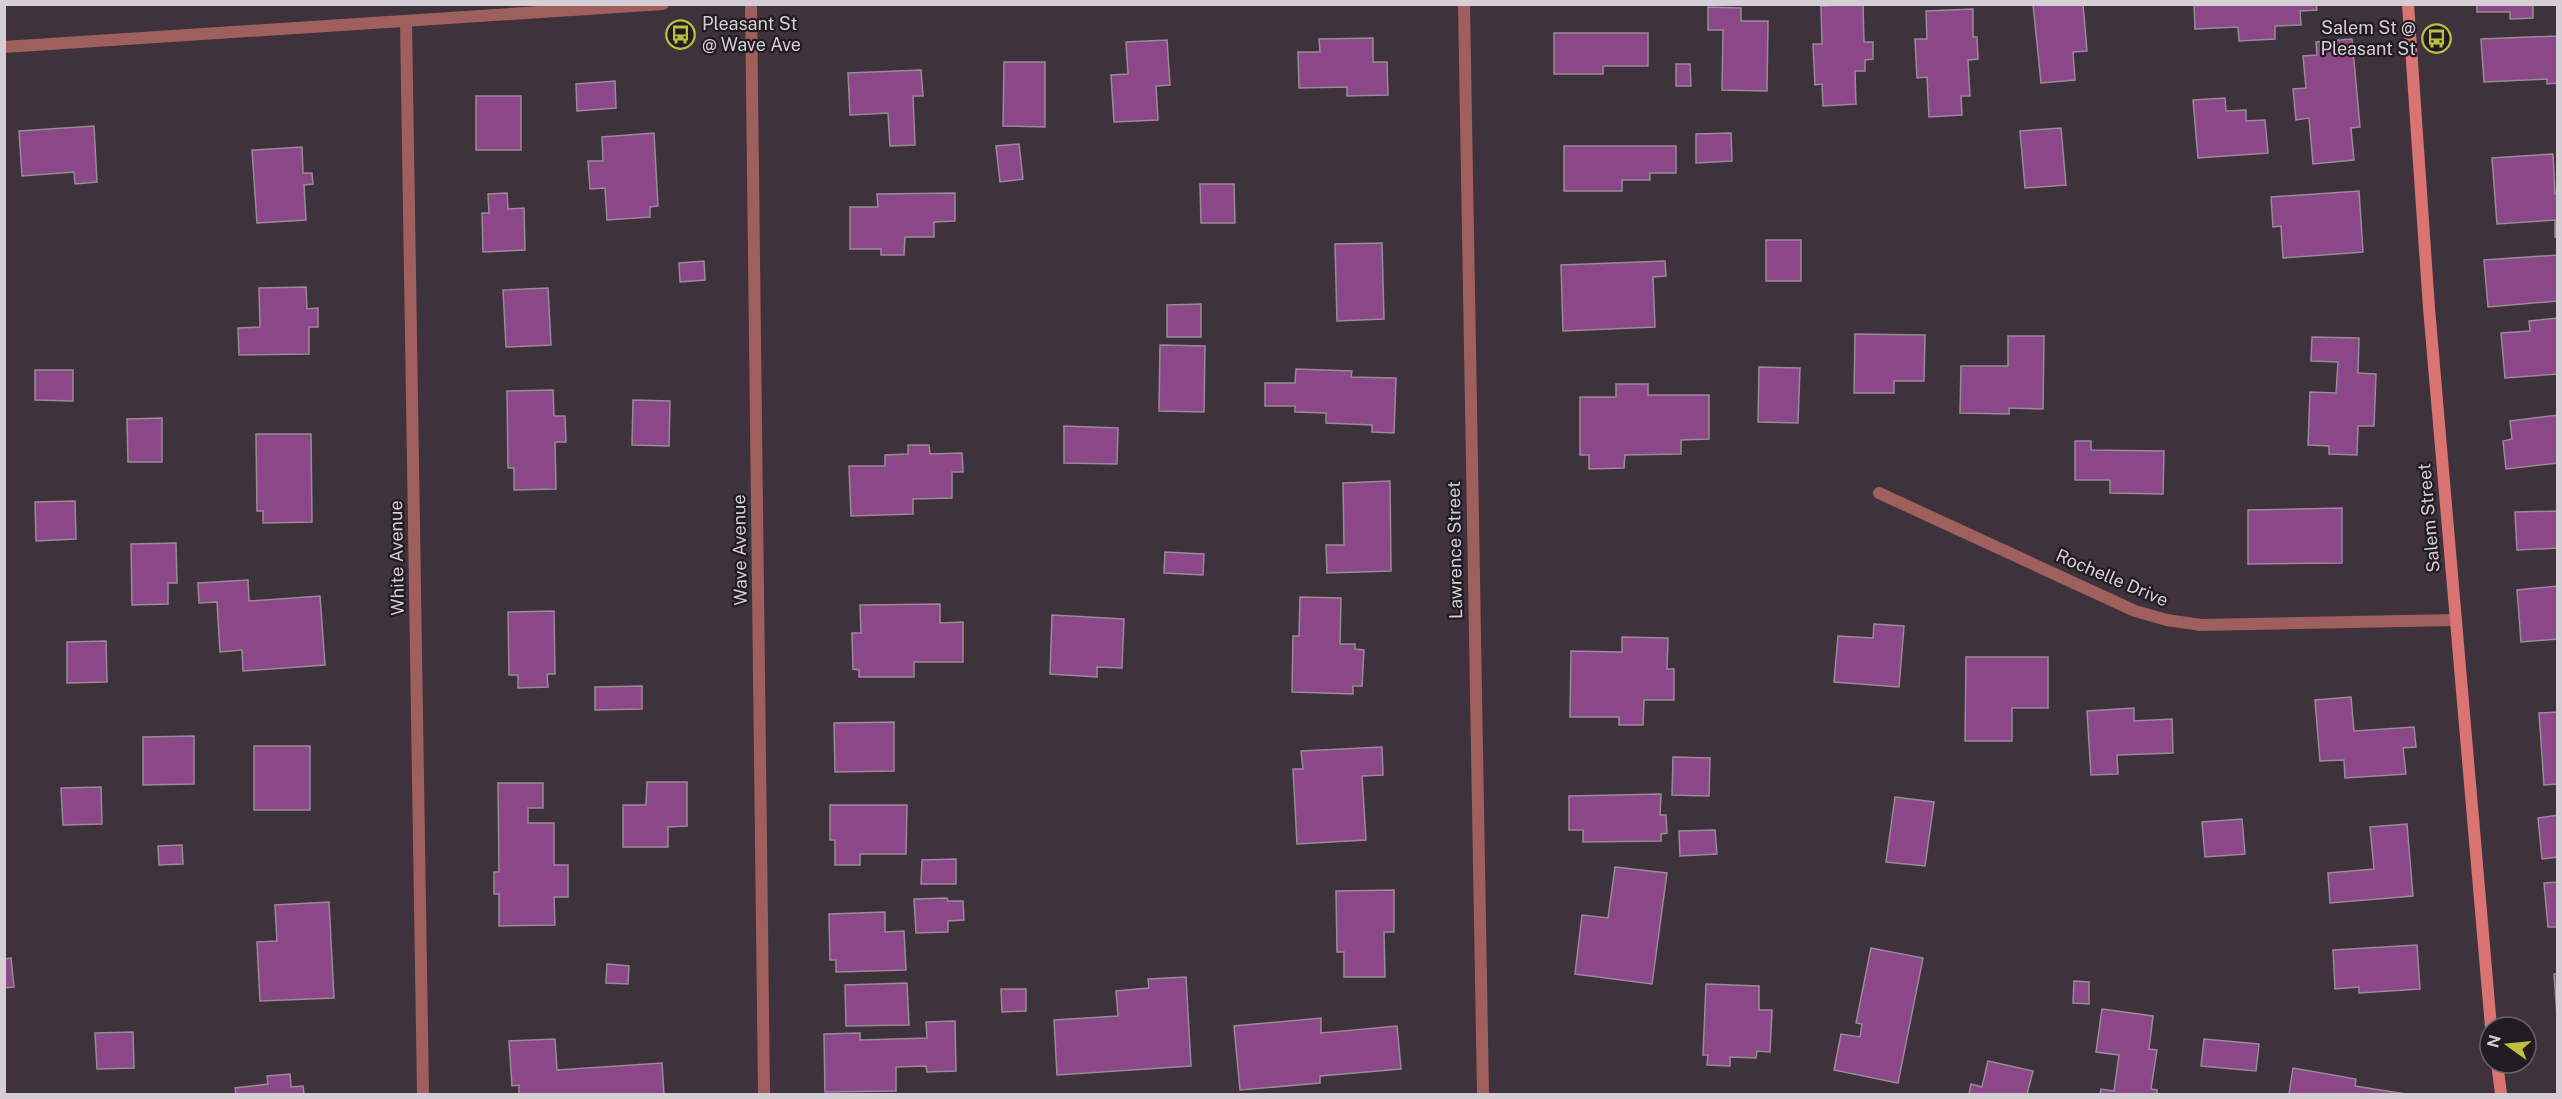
<svg xmlns="http://www.w3.org/2000/svg" width="2562" height="1099" font-family="'Public Sans',sans-serif">
<style>
.building{fill:#8b4788;stroke:#998a97;stroke-width:1.5}
.lines{fill:none;stroke-linecap:round;stroke-linejoin:round}
.street{stroke:#9f605d;stroke-width:12}
.secondary{stroke:#d97472;stroke-width:12}
.labels{text-anchor:middle;stroke-width:4.5;stroke-linejoin:round;paint-order:stroke}
.poi-label{font-size:18px;fill:#d6ced5;stroke:#211c21;text-anchor:start}
.street-label{font-size:18px;fill:#d6ced5;stroke:#211c21}
</style>
<rect width="100%" height="100%" fill="#3e323d"/>
<g class="building">
<polygon points="1863,4 1864,42 1873,42 1873,59 1865,60 1865,71 1855,71 1856,104 1823,106 1822,84 1815,85 1813,44 1822,44 1821,6"/>
<polygon points="2033,4 2083,4 2087,51 2073,52 2075,80 2041,83"/>
<polygon points="2194,4 2316,4 2317,10 2300,11 2301,25 2275,26 2275,39 2239,41 2238,27 2195,29"/>
<polygon points="2477,4 2533,4 2533,18 2510,19 2510,12 2477,12"/>
<polygon points="1708,7 1741,8 1741,21 1768,21 1767,91 1722,90 1723,30 1708,30"/>
<polygon points="1973,9 1973,37 1977,37 1978,59 1968,60 1970,96 1961,96 1962,115 1929,117 1927,77 1917,78 1915,39 1927,39 1926,11"/>
<polygon points="1554,33 1648,33 1648,66 1603,66 1603,74 1554,74"/>
<polygon points="2558,36 2558,83 2547,84 2547,79 2484,82 2481,39"/>
<polygon points="1373,38 1373,62 1387,62 1388,95 1347,96 1347,87 1299,88 1298,52 1320,52 1319,39"/>
<polygon points="2352,39 2360,127 2351,128 2354,160 2313,164 2309,118 2296,120 2293,89 2306,88 2303,56 2317,55 2316,42"/>
<polygon points="1167,40 1170,85 1156,86 1158,120 1114,122 1111,75 1128,74 1126,42"/>
<polygon points="1004,62 1045,62 1045,127 1003,126"/>
<polygon points="1676,64 1690,64 1691,86 1676,86"/>
<polygon points="921,70 923,96 913,96 915,145 890,146 888,113 850,115 848,73"/>
<polygon points="615,81 616,108 577,111 576,84"/>
<rect x="476" y="96" width="45" height="54"/>
<polygon points="2225,98 2226,111 2246,110 2246,121 2265,120 2268,153 2198,158 2193,100"/>
<polygon points="94,126 97,182 75,184 74,172 22,176 19,131"/>
<polygon points="2061,128 2066,185 2025,188 2020,131"/>
<polygon points="654,133 658,206 650,207 650,217 607,220 605,188 590,189 588,161 603,161 602,137"/>
<polygon points="1731,133 1732,161 1696,163 1696,134"/>
<polygon points="1019,144 1023,179 1000,182 996,146"/>
<polygon points="1564,146 1676,146 1676,173 1650,173 1650,180 1622,180 1622,191 1564,191"/>
<polygon points="302,147 303,173 312,173 313,184 304,185 306,220 257,223 252,150"/>
<polygon points="2553,154 2555,194 2558,193 2558,237 2555,237 2555,220 2497,224 2492,158"/>
<polygon points="1200,184 1234,184 1235,223 1201,223"/>
<polygon points="2359,191 2363,252 2283,258 2281,226 2273,227 2271,197"/>
<polygon points="507,193 508,209 524,208 525,250 483,252 482,213 489,213 488,194"/>
<polygon points="955,193 955,221 934,222 934,237 905,237 904,255 881,255 881,249 850,249 850,207 878,207 877,194"/>
<rect x="1766" y="240" width="35" height="41"/>
<polygon points="1382,243 1384,319 1337,321 1335,244"/>
<polygon points="2558,255 2558,301 2488,307 2484,260"/>
<polygon points="704,261 705,280 680,282 679,263"/>
<polygon points="1665,261 1666,276 1653,277 1655,327 1563,331 1561,265"/>
<polygon points="306,287 307,309 318,308 318,327 309,327 309,354 239,355 238,328 260,327 259,288"/>
<polygon points="548,288 551,345 506,347 503,290"/>
<polygon points="1201,304 1201,337 1167,337 1167,305"/>
<polygon points="2558,318 2558,374 2505,378 2501,333 2530,331 2529,321"/>
<polygon points="1855,334 1925,335 1924,381 1894,381 1894,393 1854,393"/>
<polygon points="2008,336 2044,336 2043,409 2009,408 2009,414 1960,413 1961,366 2008,366"/>
<polygon points="2312,337 2359,338 2358,373 2376,374 2374,426 2358,426 2357,455 2329,454 2329,446 2308,445 2310,392 2336,393 2338,362 2311,361"/>
<polygon points="1160,345 1205,346 1204,412 1159,411"/>
<polygon points="1759,367 1800,368 1798,423 1758,422"/>
<polygon points="1296,369 1352,371 1351,377 1396,378 1394,433 1372,432 1372,425 1326,423 1326,413 1295,412 1295,406 1265,406 1265,383 1295,383"/>
<polygon points="35,370 73,370 73,401 35,400"/>
<polygon points="1616,384 1648,384 1648,395 1709,395 1709,439 1681,440 1681,454 1625,455 1624,468 1589,469 1589,455 1580,455 1580,397 1616,397"/>
<polygon points="553,390 554,416 565,416 566,442 555,442 556,489 514,490 514,468 508,468 507,391"/>
<polygon points="633,400 670,401 669,446 632,445"/>
<polygon points="2558,415 2558,463 2506,469 2503,441 2512,439 2510,421"/>
<polygon points="162,418 162,462 128,462 127,419"/>
<polygon points="1064,426 1118,428 1117,464 1064,463"/>
<polygon points="256,434 311,434 312,522 263,523 263,511 257,511"/>
<polygon points="2075,441 2091,441 2091,450 2164,451 2163,494 2110,493 2110,480 2075,480"/>
<polygon points="908,445 929,445 930,454 962,453 963,472 952,472 952,498 913,499 913,514 851,516 849,466 885,466 885,455 908,454"/>
<polygon points="1390,481 1391,571 1327,573 1326,545 1344,545 1343,483"/>
<polygon points="75,501 76,539 36,541 35,502"/>
<polygon points="2342,508 2342,563 2248,564 2248,510"/>
<polygon points="2558,511 2558,548 2517,550 2515,512"/>
<polygon points="176,543 177,583 168,583 168,604 132,605 131,544"/>
<polygon points="1165,552 1204,554 1203,575 1164,573"/>
<polygon points="248,580 249,601 320,596 325,665 243,671 242,650 220,652 217,602 199,603 198,583"/>
<polygon points="2558,586 2558,639 2521,642 2517,590"/>
<polygon points="1300,597 1341,598 1340,644 1355,644 1355,649 1364,650 1362,686 1353,686 1353,694 1292,692 1293,636 1299,636"/>
<polygon points="940,604 940,623 963,622 963,662 914,662 914,677 859,677 859,670 853,669 852,633 861,633 860,605"/>
<polygon points="554,611 555,674 547,674 548,687 518,688 518,675 509,675 508,612"/>
<polygon points="1052,615 1124,619 1122,668 1097,667 1097,677 1050,674"/>
<polygon points="1874,624 1904,626 1899,687 1834,682 1838,636 1873,638"/>
<polygon points="1622,637 1668,638 1667,669 1674,669 1674,700 1644,700 1643,725 1619,725 1619,717 1570,717 1571,651 1622,652"/>
<polygon points="106,641 107,682 67,683 67,642"/>
<polygon points="1966,657 2048,657 2048,708 2012,708 2012,741 1965,741"/>
<polygon points="642,686 642,709 595,710 595,687"/>
<polygon points="2351,697 2354,731 2414,727 2416,747 2403,748 2406,774 2345,778 2344,760 2320,761 2315,700"/>
<polygon points="2134,708 2134,721 2172,719 2173,753 2117,755 2118,774 2091,775 2087,711"/>
<polygon points="2558,712 2558,784 2544,785 2539,713"/>
<polygon points="894,722 894,771 835,772 834,723"/>
<polygon points="194,736 194,784 143,785 143,737"/>
<rect x="254" y="746" width="56" height="64"/>
<polygon points="1382,747 1383,775 1362,776 1366,840 1297,844 1293,769 1303,769 1301,751"/>
<polygon points="1673,757 1710,758 1709,796 1672,795"/>
<polygon points="647,782 687,782 687,826 668,827 668,847 623,847 623,805 646,805"/>
<polygon points="498,783 543,783 543,808 528,808 528,823 554,823 554,865 568,865 568,897 554,897 555,925 499,926 499,894 494,894 494,872 499,872"/>
<polygon points="101,787 102,824 63,825 61,788"/>
<polygon points="1661,794 1660,815 1666,815 1667,833 1661,834 1661,841 1583,842 1583,830 1569,830 1569,796"/>
<polygon points="1895,797 1934,802 1925,866 1886,862"/>
<polygon points="830,805 907,805 906,854 860,854 860,865 835,865 835,840 830,840"/>
<polygon points="2558,815 2558,857 2542,859 2538,818"/>
<polygon points="2242,819 2245,854 2205,857 2202,822"/>
<polygon points="2407,824 2413,896 2330,903 2328,873 2374,869 2370,827"/>
<polygon points="1715,830 1717,854 1680,856 1679,831"/>
<polygon points="182,845 183,864 159,865 158,846"/>
<polygon points="956,859 956,884 921,884 922,860"/>
<polygon points="1615,867 1667,873 1652,984 1575,974 1582,915 1608,918"/>
<polygon points="2558,882 2558,927 2548,927 2544,883"/>
<polygon points="1394,890 1394,932 1384,932 1385,977 1344,977 1344,952 1337,952 1336,891"/>
<polygon points="947,898 948,901 963,901 964,920 948,921 948,932 916,933 914,899"/>
<polygon points="329,902 334,998 260,1001 257,942 277,941 275,905"/>
<polygon points="885,912 885,932 904,931 906,970 836,972 836,960 830,960 829,914"/>
<polygon points="2417,945 2420,989 2359,993 2359,987 2335,989 2333,950"/>
<polygon points="1871,948 1923,958 1898,1083 1834,1070 1841,1034 1860,1037 1862,1024 1856,1023"/>
<polygon points="11,958 14,987 4,988 4,959"/>
<polygon points="607,964 629,966 628,984 606,983"/>
<polygon points="2558,973 2558,1015 2557,1016 2554,974"/>
<polygon points="1186,977 1191,1066 1057,1075 1054,1020 1118,1016 1116,991 1149,988 1148,979"/>
<polygon points="2074,981 2089,982 2089,1004 2073,1003"/>
<polygon points="907,983 909,1025 846,1026 845,985"/>
<polygon points="1706,984 1759,986 1759,1010 1772,1010 1770,1052 1757,1051 1756,1058 1730,1057 1730,1066 1707,1065 1708,1055 1703,1055"/>
<polygon points="1001,989 1026,989 1026,1011 1002,1012"/>
<polygon points="2102,1009 2153,1016 2149,1049 2157,1050 2151,1089 2157,1090 2157,1094 2100,1094 2101,1089 2114,1091 2119,1055 2096,1052"/>
<polygon points="1321,1018 1321,1033 1397,1026 1401,1069 1320,1076 1320,1083 1240,1090 1234,1026"/>
<polygon points="955,1021 956,1071 927,1072 926,1066 896,1067 896,1091 825,1092 824,1034 860,1033 860,1040 927,1038 926,1022"/>
<polygon points="133,1032 134,1068 97,1069 95,1033"/>
<polygon points="555,1039 557,1070 662,1063 664,1094 519,1094 519,1085 512,1086 509,1041"/>
<polygon points="2204,1039 2259,1044 2256,1071 2201,1066"/>
<polygon points="1988,1061 2033,1071 2027,1094 1969,1094 1971,1084 1982,1087"/>
<polygon points="2293,1068 2356,1079 2355,1086 2406,1094 2289,1094"/>
<polygon points="290,1074 291,1087 303,1086 304,1094 236,1094 235,1088 268,1084 267,1076"/>
</g>
<g class="lines">
<g class="street">
<polyline points="751,4 764,1094"/>
<polyline points="1464,4 1483,1094"/>
<polyline points="406,21 423,1094"/>
<polyline points="4,47 663,4"/>
<polyline points="1879,493 2135,611 2167,620 2201,625 2456,620"/>
</g>
<g class="secondary">
<polyline points="2408,4 2429,308 2491,1027"/>
<polyline points="2497,1063 2501,1094"/>
</g>
</g>
<defs>
<symbol id="bus-ring" viewBox="-11 -11 22 22"><circle r="9.5" fill="#211c21" stroke="#c0be40" stroke-width="1.5"/><path d="M-5-6H5V4H4V6H2V4H-2V6H-4V4H-5ZM-3.5-4V0h7V-4ZM-3.5 1.2v1.5H-2V1.2ZM2 1.2v1.5H3.5V1.2Z" fill="#c0be40"/></symbol>
</defs>
<g fill-rule="evenodd">
<use href="#bus-ring" x="664" y="18" width="33" height="33"/>
<use href="#bus-ring" x="2420" y="22" width="33" height="33"/>
</g>
<g class="labels">
<g class="poi-label">
<text x="702" y="30">Pleasant St<tspan x="702" dy="21">@ Wave Ave</tspan></text>
<text x="2416" y="34" text-anchor="end">Salem St @<tspan x="2416" dy="21">Pleasant St</tspan></text>
</g>
<g class="street-label">
<text transform="translate(2429 518) rotate(-95)" y="6">Salem Street</text>
<text transform="translate(740 550) rotate(-91)" y="6">Wave Avenue</text>
<text transform="translate(1455 550) rotate(-91)" y="6">Lawrence Street</text>
<text transform="translate(397 558) rotate(-91)" y="6">White Avenue</text>
<text transform="translate(2112 578) rotate(23)" y="6">Rochelle Drive</text>
</g>
</g>
<rect width="2562" height="1099" fill="none" stroke="#d6ced5" stroke-width="12"/>
<g transform="translate(2508 1045) rotate(285)"><circle r="28" fill="#211c21" stroke="#696369" stroke-width="1.5"/>
<path d="M0-4.5L10 22L0 15L-10 22Z" fill="#c0be40"/>
<text y="-9" font-size="16" font-weight="bold" text-anchor="middle" fill="#d6ced5">N</text>
</g>
</svg>
